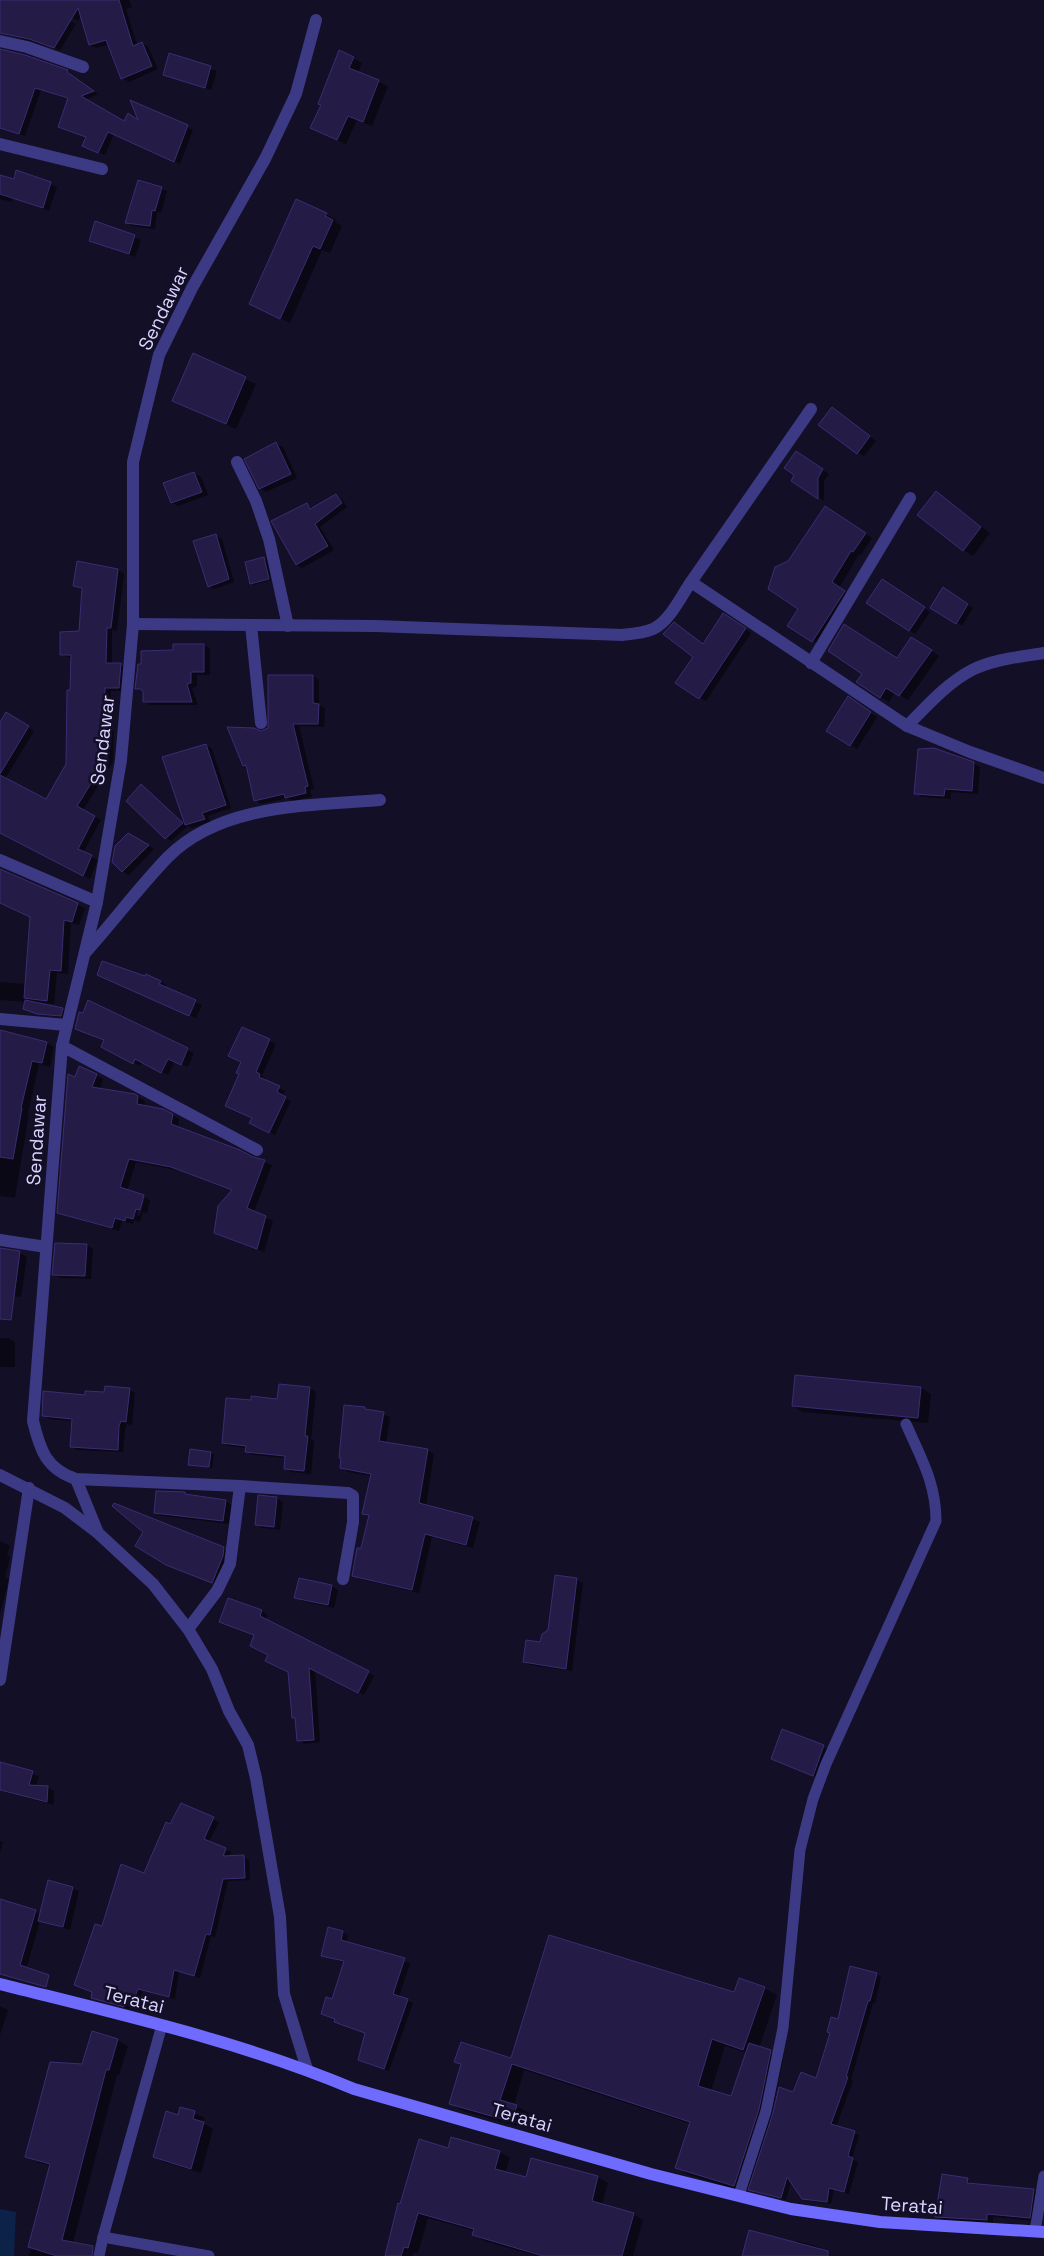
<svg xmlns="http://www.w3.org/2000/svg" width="1044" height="2256" font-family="'Space Grotesk',sans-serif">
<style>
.water{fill:#0c2248}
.shadow{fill:#0007;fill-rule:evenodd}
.building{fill:#241b47;stroke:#3b2d73}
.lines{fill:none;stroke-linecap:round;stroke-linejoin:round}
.lane{stroke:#3d3a85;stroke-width:11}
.street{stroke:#3d3a85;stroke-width:12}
.secondary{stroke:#6f6bff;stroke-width:12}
.labels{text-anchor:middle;stroke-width:5;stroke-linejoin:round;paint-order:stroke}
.street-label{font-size:19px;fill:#d9d4ff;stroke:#130f26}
</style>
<rect width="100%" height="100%" fill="#130f26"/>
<polygon class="water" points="0,2209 16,2212 14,2256 0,2256"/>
<g class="shadow">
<polygon points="0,0 38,0 76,24 60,50 12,36 0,30"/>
<path d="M66,0h63l3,7 -6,2 11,36 5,-2 6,4 10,22 -29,13 -7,-4 -13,-34 -13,4 -6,-3 -9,-29 -3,5 -6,-3zM111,37l1,2 -19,6v-2z"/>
<polygon points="170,55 217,71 211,90 164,74"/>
<polygon points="0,57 71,76 98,94 85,100 124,122 141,122 132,102 193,130 180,164 114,134 105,155 89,148 87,137 69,99 41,90 25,136 0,127"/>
<polygon points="353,58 362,63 358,73 388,86 372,126 357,120 346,144 320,132"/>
<polygon points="17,172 57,187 49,211 13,198 12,202 0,199 0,176 15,180"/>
<polygon points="139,181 167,191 161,213 157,212 155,229 132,226 127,223"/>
<polygon points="296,200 326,214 336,220 335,222 342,226 330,253 322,250 290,323 250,304"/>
<polygon points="96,223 141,240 135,257 90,240"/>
<polygon points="193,355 256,384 236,429 184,406"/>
<polygon points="838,412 876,441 864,456 858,453"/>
<polygon points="276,444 283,447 297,478 266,492 260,488"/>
<polygon points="802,456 829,474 824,481 824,501 792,480"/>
<polygon points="194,473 201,477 208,495 178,506 172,503"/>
<polygon points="936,493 990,533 973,556 963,550"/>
<polygon points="336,496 342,499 347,507 320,527 334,550 302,568 296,565 307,504 314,509"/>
<polygon points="833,512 872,538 861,555 859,554 839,588 852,596 820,645 789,625 799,609 789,562"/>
<polygon points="216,536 222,539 234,582 214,589 209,586"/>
<polygon points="264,558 267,560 271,580 254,585 251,583"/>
<polygon points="78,563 118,570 124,574 117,631 112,630 112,664 121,665 127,668 125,691 111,691 109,728 114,730 113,762 83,810 101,820 83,853 98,860 90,879 0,832 0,736 11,716 34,731 5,779 46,800 67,764 72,658 62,655 80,632 84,590 74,586"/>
<polygon points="889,584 930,612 915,634 909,630"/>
<polygon points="949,592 973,608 962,626 932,607"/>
<polygon points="730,619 751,633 706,701 700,698 704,645"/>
<polygon points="920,643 939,656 908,700 895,692 889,702 880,697 898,660"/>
<polygon points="203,645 210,648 210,675 197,675 197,686 192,688 198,705 150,705 144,701 143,691 137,688 174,651"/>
<polygon points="313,676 319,680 319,705 325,708 324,727 299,726 314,789 310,790 312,797 293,801 287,798 261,804 255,800 246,766 244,765 261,732 269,728"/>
<polygon points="854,702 877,717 857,749 828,731"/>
<polygon points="206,745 212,749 231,808 208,816 210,822 192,828 188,826 171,841 166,838 142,786 186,825 163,758"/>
<polygon points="973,763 980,767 978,794 951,792 951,799 922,797 916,793"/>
<polygon points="128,835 154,849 129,875 122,871"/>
<polygon points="0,868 3,872 85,908 79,925 71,923 68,974 57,973 54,1004 41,1003 41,1005 65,1011 64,1017 41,1015 27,1010 26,1002 0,1000 0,982 26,984 31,917 0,903"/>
<polygon points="98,975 158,991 162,982 166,985 165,988 202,1005 196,1018"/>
<polygon points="88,1002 194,1053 188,1067 175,1061 168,1075 142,1062 140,1066 109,1050 105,1041 76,1028"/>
<polygon points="243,1028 276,1044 262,1076 266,1079 265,1081 285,1091 282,1096 291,1101 275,1135 257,1126 253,1118 240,1074 243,1062"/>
<polygon points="0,1032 47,1043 54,1047 50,1067 39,1064 28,1113 29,1114 15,1198 0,1196"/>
<polygon points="96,1075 103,1079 100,1089 135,1095 145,1101 144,1107 163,1110 179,1119 178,1128 272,1165 254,1212 273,1221 264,1252 223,1236 233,1191 180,1171 136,1162 127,1191 142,1196 137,1215 140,1216 145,1197 150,1201 147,1213 143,1212 140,1222 134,1220 133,1224 122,1221 119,1231 66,1216 59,1212 76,1078"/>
<polygon points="87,1245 93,1249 91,1279 60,1278 54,1274"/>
<polygon points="0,1248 19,1252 27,1257 21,1297 3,1295 0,1303"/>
<polygon points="0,1338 8,1338 15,1342 15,1367 0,1367"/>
<polygon points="280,1385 310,1388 316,1392 311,1439 314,1441 311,1474 291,1472 285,1468 286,1458 253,1455 247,1452 247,1448 229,1446 223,1443 252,1401 278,1400"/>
<polygon points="921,1388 931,1394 928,1423 803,1412 793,1406"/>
<polygon points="129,1389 135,1393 132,1425 127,1424 125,1430 123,1452 77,1450 71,1446 73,1421 49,1419 43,1415 86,1396"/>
<polygon points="365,1408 390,1417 386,1443 427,1450 434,1454 426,1506 473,1519 480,1522 473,1548 432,1537 419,1593 360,1579 353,1575 370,1517 364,1513 372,1476 348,1472 342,1468"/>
<polygon points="211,1453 214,1454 212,1468 189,1464"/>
<polygon points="185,1493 191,1496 226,1501 232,1505 230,1524 162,1516 156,1512"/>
<polygon points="277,1498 283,1502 280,1530 262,1528 256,1524"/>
<polygon points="145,1531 223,1548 230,1552 218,1585 174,1567"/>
<polygon points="0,1541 10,1546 7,1555 10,1557 5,1577 9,1579 0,1614"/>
<polygon points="576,1580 583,1583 572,1671 530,1665 524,1661 549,1631"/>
<polygon points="332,1586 338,1590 334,1608 302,1601 295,1597"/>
<polygon points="229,1599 262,1611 268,1615 265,1621 374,1676 364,1695 315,1669 320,1742 305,1744 299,1740 296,1719 293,1718 290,1672 270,1655 256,1636 221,1622"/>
<polygon points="783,1731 830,1750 820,1778 773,1759"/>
<polygon points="0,1764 39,1776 36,1787 48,1787 54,1791 54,1805 0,1791"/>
<polygon points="182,1804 219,1822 209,1842 219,1862 222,1863 227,1850 231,1852 229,1857 243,1857 249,1860 250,1880 228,1881 215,1937 211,1936 200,1978 179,1972 175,1999 143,1991 138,2003 132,2001 129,2009 97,2000 92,1997 94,1992 75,1985 103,1928 145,1874"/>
<polygon points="0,1841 3,1842 0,1852"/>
<polygon points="49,1882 79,1891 70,1930 40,1921 23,1980 0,1972 0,1900 41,1914"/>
<polygon points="342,1932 348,1935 346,1943 410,1963 399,1997 413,2003 389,2071 359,2060 366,2033 341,2025 335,2021 336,2019 322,2013 333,2000 345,1963 322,1955"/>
<path d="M876,1974l5,3 -6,26h-2l-22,77 2,1 -17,46 23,8 -7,24 6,3 -9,32 -15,-4 -3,14 -22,-3 -6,-3 -12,-17 -5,19 -31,-8 -7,-4 -1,4 -58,-17 -13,-7 15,-44 -167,-54 -10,35 15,8 -4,15 -62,-17 -12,-8 11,-38 -6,-4 56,-2 223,-66 29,-5 13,7 -18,53 24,11 -13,62h2l22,-27 23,-15 22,-58zM725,2046l22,7 -15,45 -21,-7z"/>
<polygon points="0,2006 8,2010 0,2035"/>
<polygon points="117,2040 128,2046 119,2075 117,2075 73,2243 91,2256 29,2256 51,2166 37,2162 26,2156 83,2066"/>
<polygon points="181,2108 205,2118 203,2123 213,2129 201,2173 164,2162 154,2157 179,2116"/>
<polygon points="452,2138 500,2152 510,2158 505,2173 527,2179 532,2160 598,2177 608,2183 602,2205 633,2214 643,2220 633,2256 537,2256 484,2241 474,2235 475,2231 428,2218 418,2253 414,2252 412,2256 389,2256 401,2205 449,2149"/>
<polygon points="967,2180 973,2185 1034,2190 1040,2194 1036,2221 993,2217 993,2223 943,2220 936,2217"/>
<polygon points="797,2241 816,2246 825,2251 823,2256 743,2256 796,2244"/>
</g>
<g class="building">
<polygon points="0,0 119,0 133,46 142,42 152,66 121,79 106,40 89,45 78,8 54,48 29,39 0,33"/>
<polygon points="0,49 25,55 68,70 67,72 94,91 81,96 124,121 128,113 138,120 130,100 188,125 174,162 108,132 98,153 82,146 86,137 58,127 68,98 35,88 19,134 0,128"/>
<polygon points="339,50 354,57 349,68 379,80 363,122 348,116 337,140 310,128 321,105 318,104"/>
<polygon points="169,53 211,66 205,88 163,75"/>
<polygon points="16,170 51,182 43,208 0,194 0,175 14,179"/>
<polygon points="138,180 162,187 155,211 152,210 150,226 125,223"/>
<polygon points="296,199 327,213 325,216 333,220 320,249 313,246 280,319 249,304"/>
<polygon points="95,221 135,235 129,254 89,241"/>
<polygon points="193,353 246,377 226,424 172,401"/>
<polygon points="832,407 870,436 857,454 818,425"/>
<polygon points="276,442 291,474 259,489 244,459"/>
<polygon points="796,451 823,469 818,478 818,499 791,481 794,475 784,468"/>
<polygon points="194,472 202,492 171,503 163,483"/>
<polygon points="936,491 981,527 963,551 917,515"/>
<polygon points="336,494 342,503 315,524 328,546 296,565 271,521 307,503 310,509"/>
<polygon points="825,506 866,533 853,552 851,551 832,582 845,591 812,642 787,626 798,609 768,589 775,567 788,561"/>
<polygon points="216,534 229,579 208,587 193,541"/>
<polygon points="264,557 269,579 250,584 245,562"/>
<polygon points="77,561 118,569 111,628 107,628 106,663 121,663 119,688 105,688 104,725 108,726 107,758 77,806 95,816 78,849 92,855 83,876 0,833 0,775 46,799 66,764 67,690 70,690 71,655 60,655 60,632 79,631 82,588 73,586"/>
<polygon points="882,579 925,607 909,631 866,603"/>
<polygon points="943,587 968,604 956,624 930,608"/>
<polygon points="723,613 746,628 699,699 675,683 693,657 663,634 674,622 703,644"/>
<polygon points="844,624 897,658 911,637 932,650 899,696 886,688 880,698 856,682 862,674 828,651"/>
<polygon points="173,644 204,644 204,672 191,672 191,683 187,684 192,702 143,702 143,692 141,689 135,689 138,664 141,664 141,651 173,650"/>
<polygon points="268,675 313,675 313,703 319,704 318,724 293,724 308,786 305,787 306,793 285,798 284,794 254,801 246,765 243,766 227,727 254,728 261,731 268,728"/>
<polygon points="848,696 871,712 850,746 826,731"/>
<polygon points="6,712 29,726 0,774 0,722"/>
<polygon points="206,744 226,805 202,813 205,819 185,825 162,757"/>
<polygon points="934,748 974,762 972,791 945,789 944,796 914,794 918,749"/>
<polygon points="141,784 183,823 165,839 126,801"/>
<polygon points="128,833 149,845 122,872 112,862 115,846"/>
<polygon points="0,869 78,903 72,922 64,920 61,971 50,970 47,1001 24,998 30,917 0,903"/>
<polygon points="102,961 145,976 146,974 161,981 159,984 196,1000 189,1016 97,975"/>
<polygon points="25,1000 63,1008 61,1016 37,1014 23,1009"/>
<polygon points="88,1000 188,1048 181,1065 168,1059 161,1073 135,1059 133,1064 101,1047 104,1040 75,1029 79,1012 83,1013"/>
<polygon points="242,1027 270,1039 256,1072 260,1074 259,1077 280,1086 277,1092 286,1097 269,1133 249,1123 252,1118 225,1106 239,1074 236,1073 241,1062 228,1056"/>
<polygon points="0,1030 47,1042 42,1063 32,1061 21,1108 22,1108 13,1159 0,1157"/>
<polygon points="79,1066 97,1074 92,1087 135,1094 138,1096 137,1104 163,1109 173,1114 171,1124 240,1150 253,1157 265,1160 247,1208 266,1216 257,1249 214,1233 218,1206 232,1190 171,1167 129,1159 120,1187 144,1195 140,1210 136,1209 133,1219 126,1217 125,1221 115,1218 112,1228 57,1213 68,1074 75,1077"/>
<polygon points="55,1243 87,1244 85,1276 52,1275"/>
<polygon points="0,1248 20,1251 11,1320 0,1319"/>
<polygon points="795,1375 921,1387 918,1418 792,1406"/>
<polygon points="279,1384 310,1387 305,1436 308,1436 304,1471 284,1469 285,1456 245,1452 246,1446 222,1443 226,1398 251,1400 251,1396 277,1399"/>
<polygon points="105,1386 130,1388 126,1422 121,1421 119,1426 118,1450 70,1447 72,1419 42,1416 43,1391 85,1395 85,1391 104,1392"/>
<polygon points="344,1405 365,1407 365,1409 384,1412 379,1441 428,1449 419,1503 473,1517 466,1545 425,1534 412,1590 352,1576 357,1548 361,1548 369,1515 362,1514 371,1474 340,1468 341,1458 339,1458"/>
<polygon points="190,1449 211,1452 209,1467 188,1465"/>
<polygon points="156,1491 185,1492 185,1494 226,1500 223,1521 154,1513"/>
<polygon points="258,1495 277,1497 274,1527 255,1525"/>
<polygon points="114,1503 224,1547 223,1556 212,1583 166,1565 135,1546 143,1532 112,1506"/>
<polygon points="555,1575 577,1578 566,1669 523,1662 526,1640 540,1642 542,1634 548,1630"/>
<polygon points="299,1578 332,1585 328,1605 294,1598"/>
<polygon points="228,1598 262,1610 260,1616 369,1671 358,1693 309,1668 314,1740 297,1741 295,1718 292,1718 288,1672 265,1661 268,1655 250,1646 254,1635 219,1622"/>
<polygon points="782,1729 824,1745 813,1776 771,1759"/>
<polygon points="0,1762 33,1771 29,1785 48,1786 47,1802 0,1790"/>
<polygon points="181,1803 214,1817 204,1839 226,1848 223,1856 244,1855 245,1878 223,1879 210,1935 206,1934 194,1976 174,1970 169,1997 138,1989 133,2001 126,1999 124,2007 91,1998 92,1992 74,1985 95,1924 102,1926 121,1864 144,1873 166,1822 170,1824"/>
<polygon points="48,1880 73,1887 63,1927 38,1921"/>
<polygon points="0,1899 36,1910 20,1965 49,1975 46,1987 0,1974"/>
<polygon points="328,1927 343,1931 341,1940 405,1958 393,1994 408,1999 384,2069 358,2060 365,2033 334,2022 335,2019 321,2014 326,1997 332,1999 344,1961 321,1956"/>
<polygon points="549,1935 734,1992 739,1978 765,1987 743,2050 712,2039 698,2086 731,2096 749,2043 771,2050 759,2109 734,2186 675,2168 690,2122 512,2064 500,2100 517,2105 512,2122 449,2104 461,2064 454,2062 461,2042 511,2058"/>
<polygon points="850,1966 877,1973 870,2001 868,2001 846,2077 848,2077 831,2124 855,2131 848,2156 853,2158 844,2192 829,2188 827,2202 802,2199 787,2177 781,2198 748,2190 773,2113 779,2087 793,2092 801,2072 816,2078 830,2033 827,2032 831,2017 838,2019"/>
<polygon points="92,2031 118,2039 109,2070 106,2070 62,2240 93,2246 92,2256 57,2256 28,2247 50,2164 25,2157 50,2062 82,2064"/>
<polygon points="180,2107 195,2111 193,2119 204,2122 191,2169 153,2157 166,2111 178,2115"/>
<polygon points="451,2137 500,2151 495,2169 526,2177 531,2158 598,2176 592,2201 634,2213 622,2256 543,2256 472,2235 474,2229 418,2213 408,2248 404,2247 401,2256 385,2256 398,2203 400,2204 419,2139 448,2148"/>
<polygon points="942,2174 968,2178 967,2183 1034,2189 1030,2218 987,2214 987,2220 935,2217"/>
<polygon points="749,2230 828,2251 828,2256 742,2256"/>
</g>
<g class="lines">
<g class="lane">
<polyline points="162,2025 103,2237 209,2256"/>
<path d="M739,2195l27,-84 17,-83 17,-178 13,-51 13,-35 110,-243c0,-38 -15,-63 -30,-97"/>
<polyline points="1035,2231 1044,2176"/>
<polyline points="99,2256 103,2237"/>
</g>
<g class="street">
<path d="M316,20l-20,74 -31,65 -73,129 -33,67 -26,107v162l-12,136 -24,142 -35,144 -29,375c7,29 13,48 43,58l164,7 108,7 5,3v26l-10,57"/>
<polyline points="0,41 27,47 83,67"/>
<polyline points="0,144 102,169"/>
<polyline points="237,462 256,501 269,539 288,626"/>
<polyline points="691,582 811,409"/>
<path d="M133,624l243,2 246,9c10,-1 22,-2 31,-6 17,-8 28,-33 38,-47l216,144 63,26 74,26"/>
<polyline points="251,625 261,723"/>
<polyline points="811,663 910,498"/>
<path d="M907,726c20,-20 40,-43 65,-56 22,-11 48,-13 72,-17"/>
<polyline points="0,860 97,902"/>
<path d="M86,952c28,-31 53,-65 82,-95 54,-54 142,-51 212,-57"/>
<polyline points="0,1019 66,1025"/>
<polyline points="62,1046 257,1150"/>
<polyline points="0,1240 46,1247"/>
<polyline points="0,1475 65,1508 98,1533 153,1584 188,1629 212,1669 229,1711 248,1745 256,1778 280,1917 284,1994 307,2069"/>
<polyline points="76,1479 98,1533"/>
<polyline points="188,1629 217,1591 230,1564 240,1486"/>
<polyline points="0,1680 29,1488"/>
</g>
<path class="secondary" d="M0,1984c119,30 240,57 354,105l297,85 140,35 89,13 164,10"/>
</g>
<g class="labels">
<g class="street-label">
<text transform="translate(163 308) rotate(-64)" y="7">Sendawar</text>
<text transform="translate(102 740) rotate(-83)" y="7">Sendawar</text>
<text transform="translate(36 1140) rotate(-86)" y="7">Sendawar</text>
<text transform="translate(134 1999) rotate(14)" y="7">Teratai</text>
<text transform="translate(522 2117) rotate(16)" y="7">Teratai</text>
<text transform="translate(912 2205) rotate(4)" y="7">Teratai</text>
</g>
</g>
</svg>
